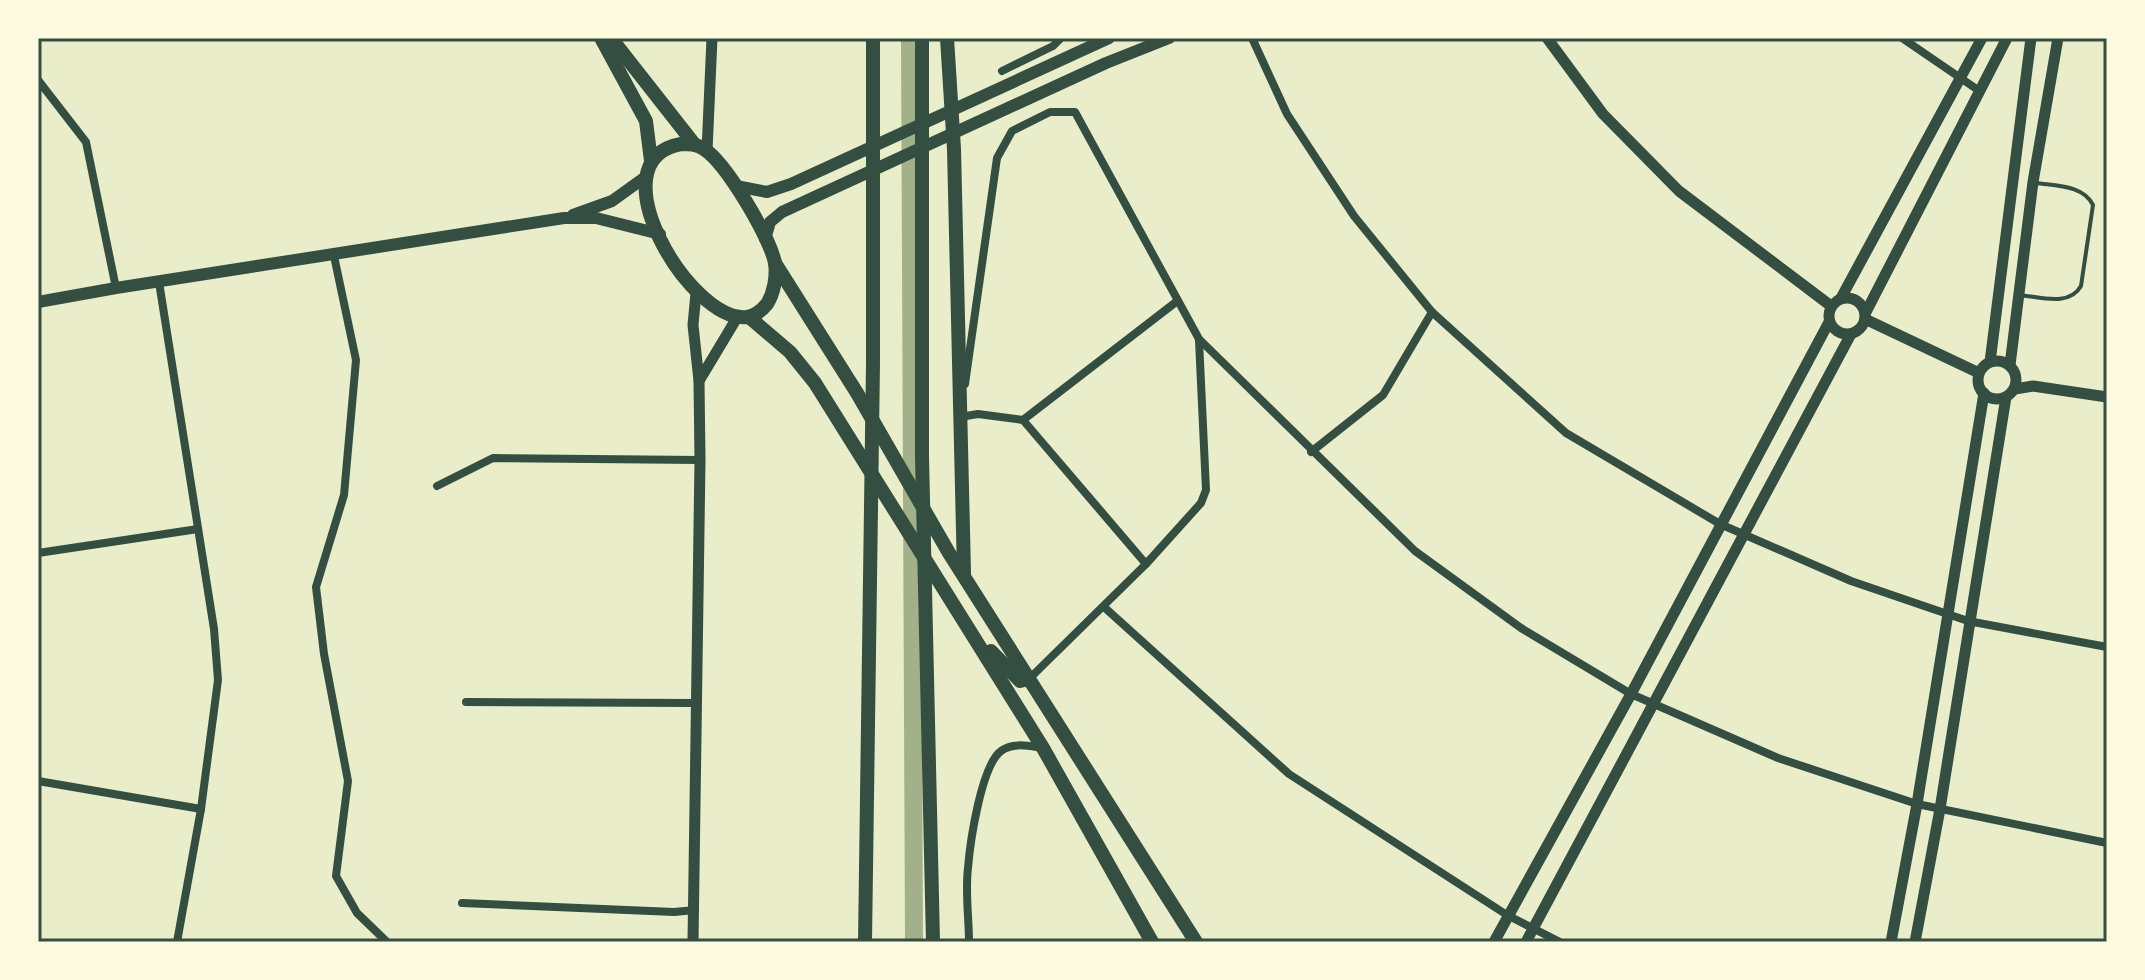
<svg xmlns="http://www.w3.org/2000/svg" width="2145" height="980" font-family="Rubik,sans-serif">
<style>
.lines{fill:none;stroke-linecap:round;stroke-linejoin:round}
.canal{stroke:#a3b18a;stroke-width:18}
.service{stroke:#344e41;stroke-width:4}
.minor{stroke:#344e41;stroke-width:8}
.tertiary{stroke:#344e41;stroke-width:11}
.secondary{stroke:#344e41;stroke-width:12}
.primary{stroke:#344e41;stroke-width:14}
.neatline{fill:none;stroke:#344e41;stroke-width:3}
</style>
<rect width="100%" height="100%" fill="#e9edc9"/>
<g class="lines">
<polyline class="canal" points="910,38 914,942"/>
<path class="service" d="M2019,295c22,2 50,12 62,-9l12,-81c-10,-20 -37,-19 -57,-22"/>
<g class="minor">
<polyline points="1252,38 1287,114 1354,216 1432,312 1566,433 1720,524 1851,581 1968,621 2107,647"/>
<polyline points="1902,38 1978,90"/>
<polyline points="1002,71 1053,46 1061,38"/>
<polyline points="38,80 86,142 116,288"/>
<polyline points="334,256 356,360 344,495 316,587 324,654 348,781 336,876 357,913 387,942"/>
<polyline points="159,282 214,629 218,680 201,809 177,942"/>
<polyline points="965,384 997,158 1012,131 1050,112 1075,112 1199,339 1415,551 1521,628 1631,694 1778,758 1917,804 2107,843"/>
<polyline points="960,417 978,414 1023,420"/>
<polyline points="1023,420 1176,302"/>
<polyline points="1023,420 1146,564"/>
<polyline points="1311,452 1383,395 1432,312"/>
<polyline points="437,486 493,458 700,460"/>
<polyline points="38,553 198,529"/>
<polyline points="1104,607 1289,774 1507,915 1560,942"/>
<polyline points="1029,679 1146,564 1201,503 1206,490 1199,340"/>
<polyline points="466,702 696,703"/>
<polyline points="38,781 201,809"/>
<polyline points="462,903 674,912 695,910"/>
<path d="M969,942c0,-24 -4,-50 -1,-74 2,-25 13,-102 33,-117 12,-9 28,-5 42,-3"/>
</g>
<g class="tertiary">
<polyline points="1547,38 1603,114 1679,191 1831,306"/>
<polyline points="707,151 712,38"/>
<circle cx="1847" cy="316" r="18"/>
<polyline points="1841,298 1982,38"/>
<polyline points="1865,314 2007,38"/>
<polyline points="1865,319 1979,373"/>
<circle cx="1997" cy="380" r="19"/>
<polyline points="1990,362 2031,38"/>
<polyline points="2010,365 2033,182 2058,38"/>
<polyline points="699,381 738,316"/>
<polyline points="2015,389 2033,386 2107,397"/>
<polyline points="693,942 700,460 699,381 693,325 696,293"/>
<polyline points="1494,942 1631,694 1829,322"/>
<polyline points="1526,942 1851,334"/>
<polyline points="1891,942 1917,804 1984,393"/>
<polyline points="1915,942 1940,809 2006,397"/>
</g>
<g class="secondary">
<polyline points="736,186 767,192 791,184 1109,38"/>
<polyline points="573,215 612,201 644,178"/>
<polyline points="765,239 770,222 782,212 1106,63 1169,38"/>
<polyline points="38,302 116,288 564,218 596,218 660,234"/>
</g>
<g class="primary">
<polyline points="601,38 646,121 651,161"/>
<polyline points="611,38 695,145"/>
<polyline points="922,38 922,456 933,942"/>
<polyline points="947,38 954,149 964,573"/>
<path d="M681,144c8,0 16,0 23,5 22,14 66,88 71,114 2,13 -1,30 -8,41 -5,6 -13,12 -20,13 -57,6 -154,-158 -66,-173z"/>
<polyline points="775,263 857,393 949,553 1196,942"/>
<polyline points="749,317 790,352 815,383 1043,748 1152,942"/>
<polyline points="991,651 1020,681 1029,679"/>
<polyline points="865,942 873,363 873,38"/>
</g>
</g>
<rect width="2145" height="980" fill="none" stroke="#fefae0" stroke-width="80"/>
<rect x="40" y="40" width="2065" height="900" class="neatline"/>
</svg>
